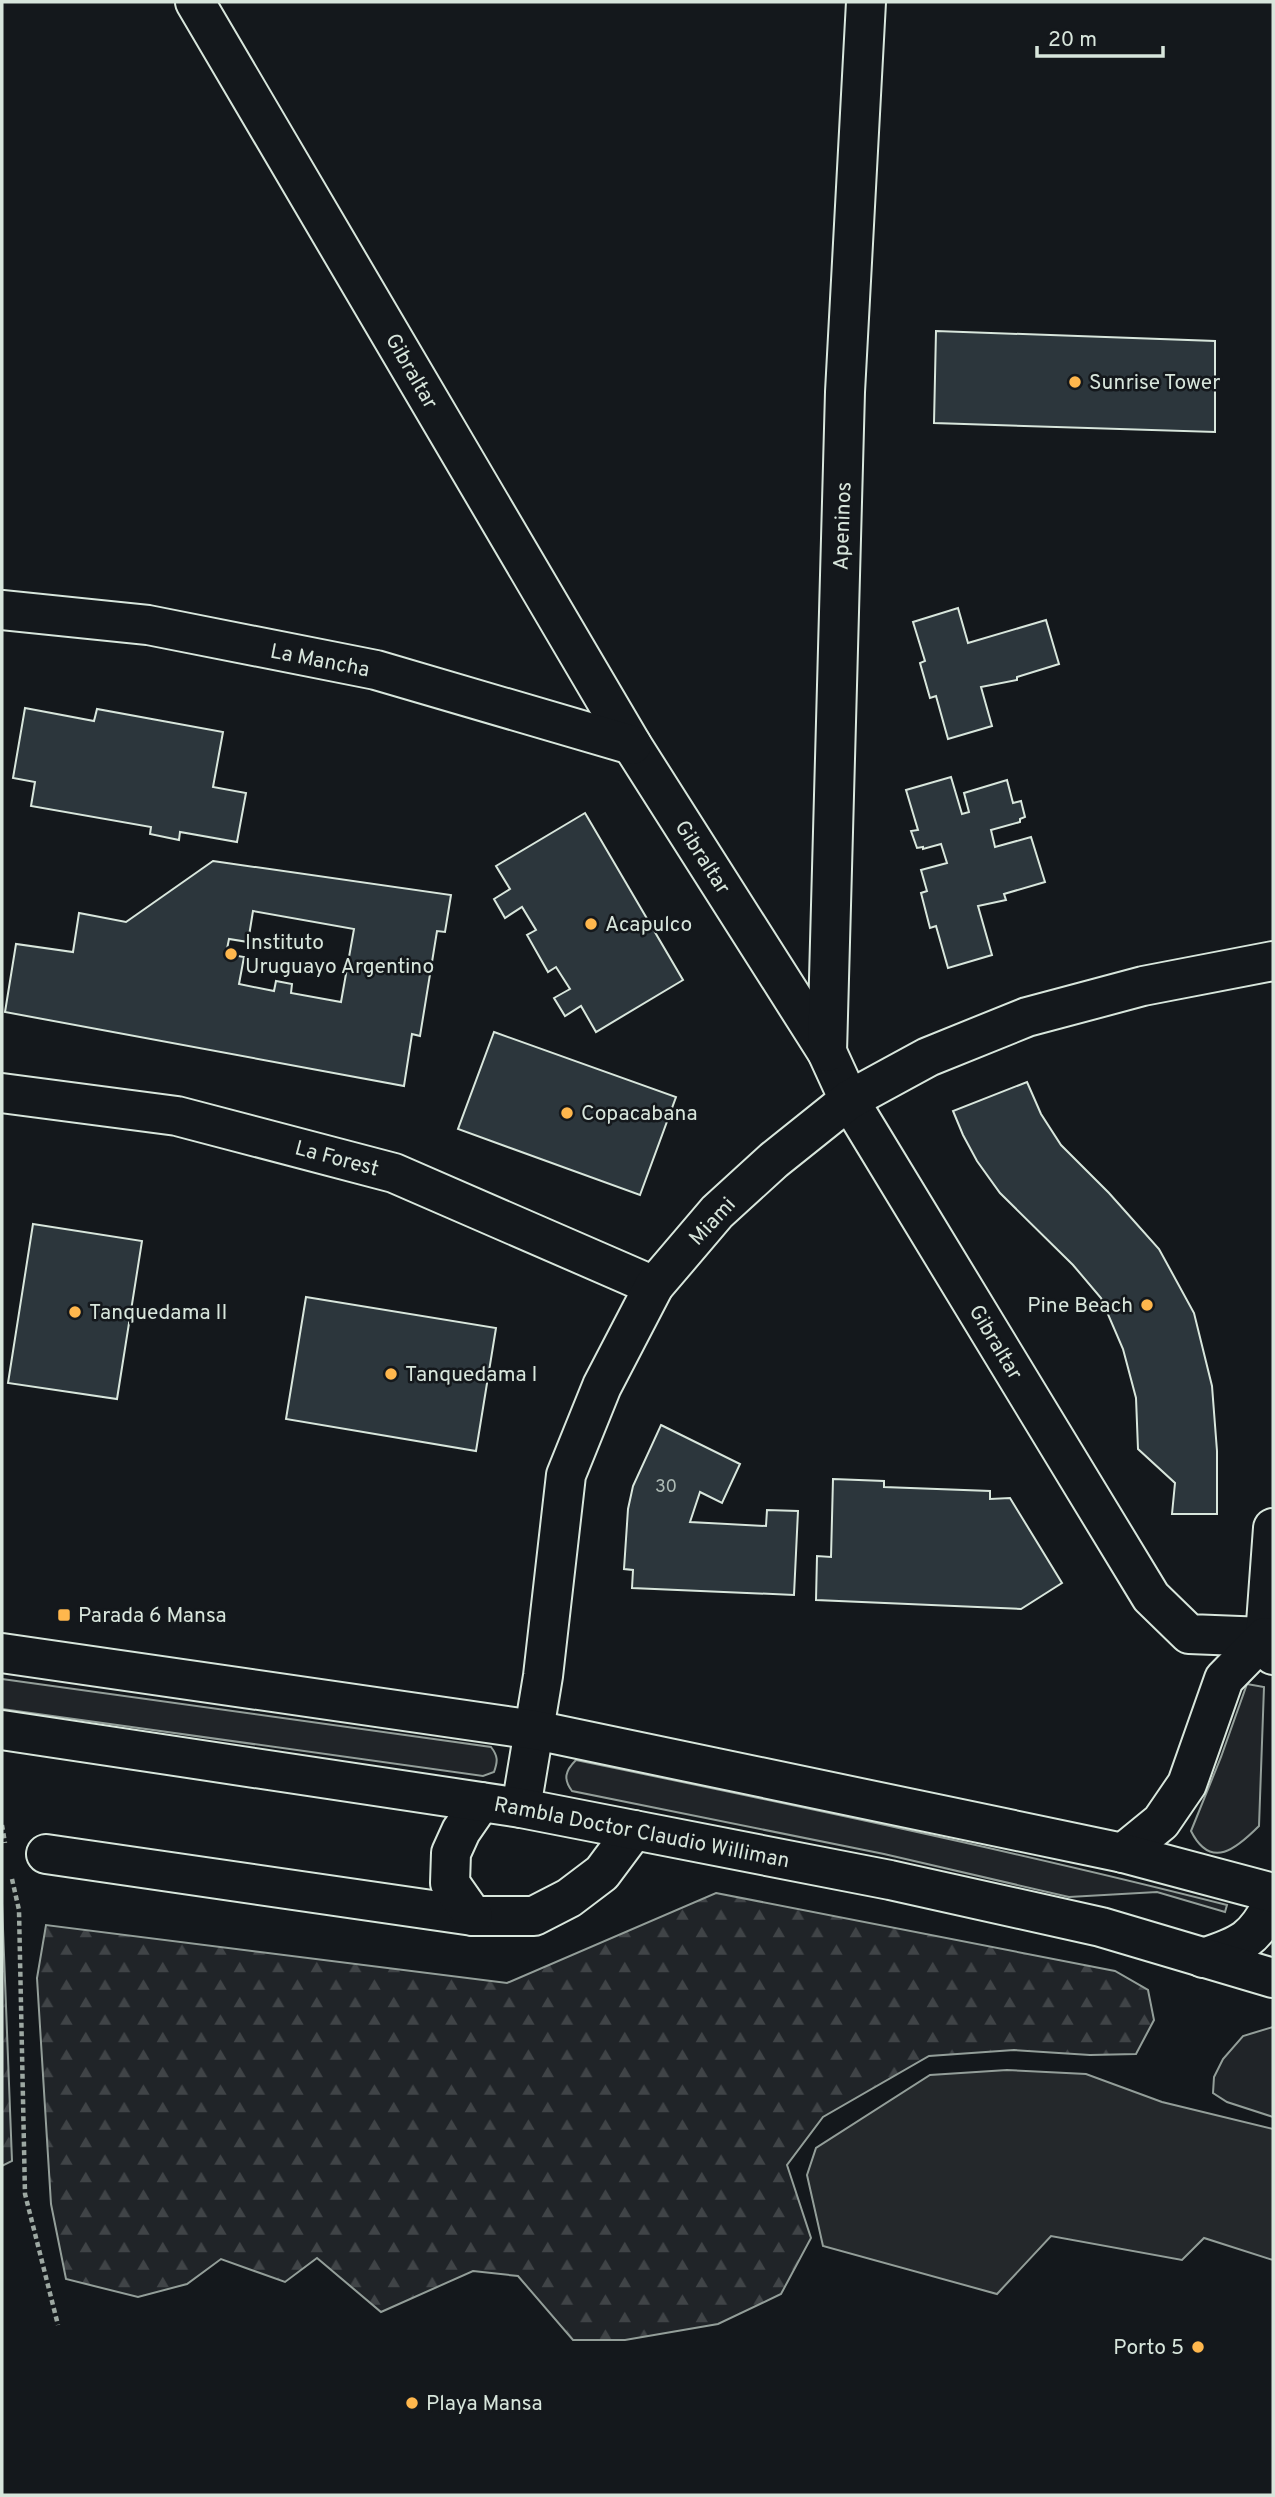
<svg xmlns="http://www.w3.org/2000/svg" width="1275" height="2497" font-family="Overpass,sans-serif">
<style>
.green{fill:#202428;stroke:#939e99;stroke-width:2}
.forest{fill:url(#forest-firs);stroke:#939e99;stroke-width:2}
.parking{fill:#24282b;stroke:#939e99;stroke-width:2}
.building{fill:#2c363c;stroke:#d8e6dc;stroke-width:2;fill-rule:evenodd}
.lines{fill:none;stroke-linecap:round;stroke-linejoin:round}
.minor-casing{stroke:#d8e6dc;stroke-width:42}
.major-casing{stroke:#d8e6dc;stroke-width:42}
.path{stroke:#9da8a2;stroke-width:4.5;stroke-dasharray:5 3.5;stroke-linecap:butt}
.minor{stroke:#14181c;stroke-width:38}
.major{stroke:#14181c;stroke-width:38}
.poi-dot{fill:#ffb74d;stroke:#14181c;stroke-width:2.5}
.labels{text-anchor:middle;stroke-width:5;stroke-linejoin:round;paint-order:stroke}
.number-label{font-size:18px;fill:#adbab4}
.street-label{font-size:21px;fill:#d8e6dc;stroke:#14181c}
.poi-label{font-size:21px;fill:#d8e6dc;stroke:#14181c;text-anchor:start}
</style>
<defs>
<pattern id="forest-firs" width="22" height="20" patternUnits="userSpaceOnUse" patternTransform="scale(1.75)"><rect width="22" height="20" fill="#202428"/><path d="M5 1l3.5 6h-7zM16 11l3.5 6h-7z" fill="#404447"/></pattern>
</defs>
<rect width="100%" height="100%" fill="#14181c"/>
<g class="green">
<path d="M2,1679l489,68c7,9 7,14 3,25l-11,4 -481,-67z"/>
<path d="M1247,1684l17,3 -5,139c-22,22 -48,45 -68,5l30,-74z"/>
<path d="M576,1760c218,45 435,90 651,145l-2,7 -68,-20 -88,5 -185,-43 -312,-63c-9,-12 -7,-20 4,-31z"/>
<polygon points="1273,2027 1273,2117 1227,2102 1213,2093 1214,2077 1223,2059 1243,2036"/>
</g>
<g class="forest">
<polygon points="716,1893 1115,1971 1148,1990 1154,2020 1136,2054 1090,2055 1014,2050 929,2056 823,2117 787,2165 811,2238 781,2294 718,2324 625,2340 573,2340 518,2276 473,2271 381,2312 317,2258 285,2282 221,2259 187,2284 138,2297 66,2279 51,2204 37,1978 46,1925 507,1983"/>
<polygon points="2,1903 12,2161 2,2166"/>
</g>
<polygon class="parking" points="1007,2070 1086,2074 1162,2102 1273,2129 1273,2260 1204,2238 1182,2260 1051,2236 997,2294 823,2246 807,2175 816,2148 930,2075"/>
<g class="building">
<polygon points="936,331 1215,341 1215,432 934,423"/>
<polygon points="958,608 968,643 1046,620 1059,664 1017,677 1017,680 981,687 992,726 948,739 936,696 930,698 920,663 925,661 913,622"/>
<polygon points="25,708 94,721 97,709 223,732 213,787 246,793 237,842 180,832 179,840 150,834 151,827 31,806 35,782 13,778"/>
<polygon points="951,777 962,814 969,812 964,793 1007,780 1013,803 1021,801 1025,817 1020,819 1020,822 991,830 995,847 1031,837 1045,882 1004,894 1006,900 978,906 992,955 948,968 936,926 930,928 921,893 927,891 921,870 947,863 941,844 923,849 923,847 917,848 911,831 918,830 906,790"/>
<polygon points="585,813 683,980 596,1032 581,1006 565,1016 554,998 570,989 556,967 548,972 527,935 536,930 522,907 505,918 494,899 510,889 496,866"/>
<path d="M213,861l238,34 -6,37 -8,-1 -17,105 -8,-2 -8,52 -399,-74 11,-68 57,8 6,-39 47,9zM253,911l101,18 -13,73 -50,-9 1,-9 -16,-3 -2,10 -35,-7 5,-27 -18,-3 3,-15 19,3z"/>
<polygon points="494,1032 676,1097 640,1195 458,1129"/>
<polygon points="1027,1082 1041,1114 1061,1145 1109,1193 1159,1249 1194,1313 1212,1386 1217,1451 1217,1514 1172,1514 1175,1483 1138,1449 1136,1398 1123,1349 1101,1298 1073,1265 1000,1193 977,1161 963,1135 953,1111"/>
<polygon points="33,1224 142,1241 117,1399 8,1383"/>
<polygon points="306,1297 496,1328 476,1451 286,1419"/>
<polygon points="661,1425 740,1464 722,1503 700,1492 690,1522 766,1526 767,1510 798,1511 794,1595 632,1588 633,1570 624,1569 628,1509 633,1486"/>
<polygon points="833,1479 884,1481 884,1487 990,1491 990,1499 1010,1498 1062,1583 1021,1609 816,1600 817,1556 831,1557"/>
</g>
<g class="lines">
<defs>
<g id="minor">
<polyline points="195,2 632,745 827,1052 849,1100 1151,1597 1189,1634 1265,1637"/>
<polyline points="2,610 148,625 376,670 632,745"/>
<polyline points="827,1052 845,392 866,2"/>
<polyline points="2,1093 177,1116 394,1173 654,1286"/>
<polyline points="1273,1528 1265,1637 1273,1655"/>
<polyline points="521,1808 543,1676 566,1475 602,1386 654,1286 717,1212 774,1160 849,1100 928,1057 1027,1017 1143,986 1273,961"/>
<polyline points="1123,1853 1161,1822 1187,1784 1224,1679 1265,1637"/>
<polyline points="46,1854 473,1916 534,1916 569,1898 602,1873 634,1830"/>
<polyline points="473,1916 450,1883 451,1853 461,1831 481,1802"/>
<path d="M1203,1958c39,-13 51,-18 70,-55"/>
</g>
<g id="major">
<polyline points="2,1653 535,1730 1123,1853 1273,1893"/>
<polyline points="2,1730 521,1808 890,1880 1101,1927 1273,1978"/>
</g>
</defs>
<use href="#minor" class="minor-casing"/>
<use href="#major" class="major-casing"/>
<g class="path">
<polyline points="2,1825 5,1843"/>
<polyline points="12,1879 19,1910 25,2194 58,2325"/>
</g>
<use href="#minor" class="minor"/>
<use href="#major" class="major"/>
</g>
<g class="poi-dot">
<circle cx="1075" cy="382" r="7"/>
<circle cx="591" cy="924" r="7"/>
<circle cx="231" cy="954" r="7"/>
<circle cx="567" cy="1113" r="7"/>
<circle cx="1147" cy="1305" r="7"/>
<circle cx="75" cy="1312" r="7"/>
<circle cx="391" cy="1374" r="7"/>
<rect x="57" y="1608" width="14" height="14" rx="3.5"/>
<circle cx="1198" cy="2347" r="7"/>
<circle cx="412" cy="2403" r="7"/>
</g>
<g class="labels">
<g class="number-label">
<text x="666" y="1492">30</text>
</g>
<g class="street-label">
<text transform="translate(412 371) rotate(60)" y="7">Gibraltar</text>
<text transform="translate(842 526) rotate(-88)" y="7">Apeninos</text>
<text transform="translate(320 660) rotate(11)" y="7">La Mancha</text>
<text transform="translate(703 857) rotate(57)" y="7">Gibraltar</text>
<text transform="translate(337 1158) rotate(15)" y="7">La Forest</text>
<text transform="translate(712 1221) rotate(-47)" y="7">Miami</text>
<text transform="translate(996 1342) rotate(59)" y="7">Gibraltar</text>
<text transform="translate(642 1832) rotate(11)" y="7">Rambla Doctor Claudio Williman</text>
</g>
<g class="poi-label">
<text x="1089" y="389">Sunrise Tower</text>
<text x="605" y="931">Acapulco</text>
<text x="245" y="949">Instituto<tspan x="245" dy="24">Uruguayo Argentino</tspan></text>
<text x="581" y="1120">Copacabana</text>
<text x="1133" y="1312" text-anchor="end">Pine Beach</text>
<text x="89" y="1319">Tanquedama II</text>
<text x="405" y="1381">Tanquedama I</text>
<text x="78" y="1622">Parada 6 Mansa</text>
<text x="1184" y="2354" text-anchor="end">Porto 5</text>
<text x="426" y="2410">Playa Mansa</text>
</g>
</g>
<rect width="1275" height="2497" fill="none" stroke="#d8e6dc" stroke-width="7"/>
<path d="M1037 46v10h126v-10" fill="none" stroke="#d8e6dc" stroke-width="3.5"/>
<text x="1048" y="46" font-size="21" fill="#d8e6dc" stroke="#14181c" stroke-width="5" paint-order="stroke">20 m</text>
</svg>
